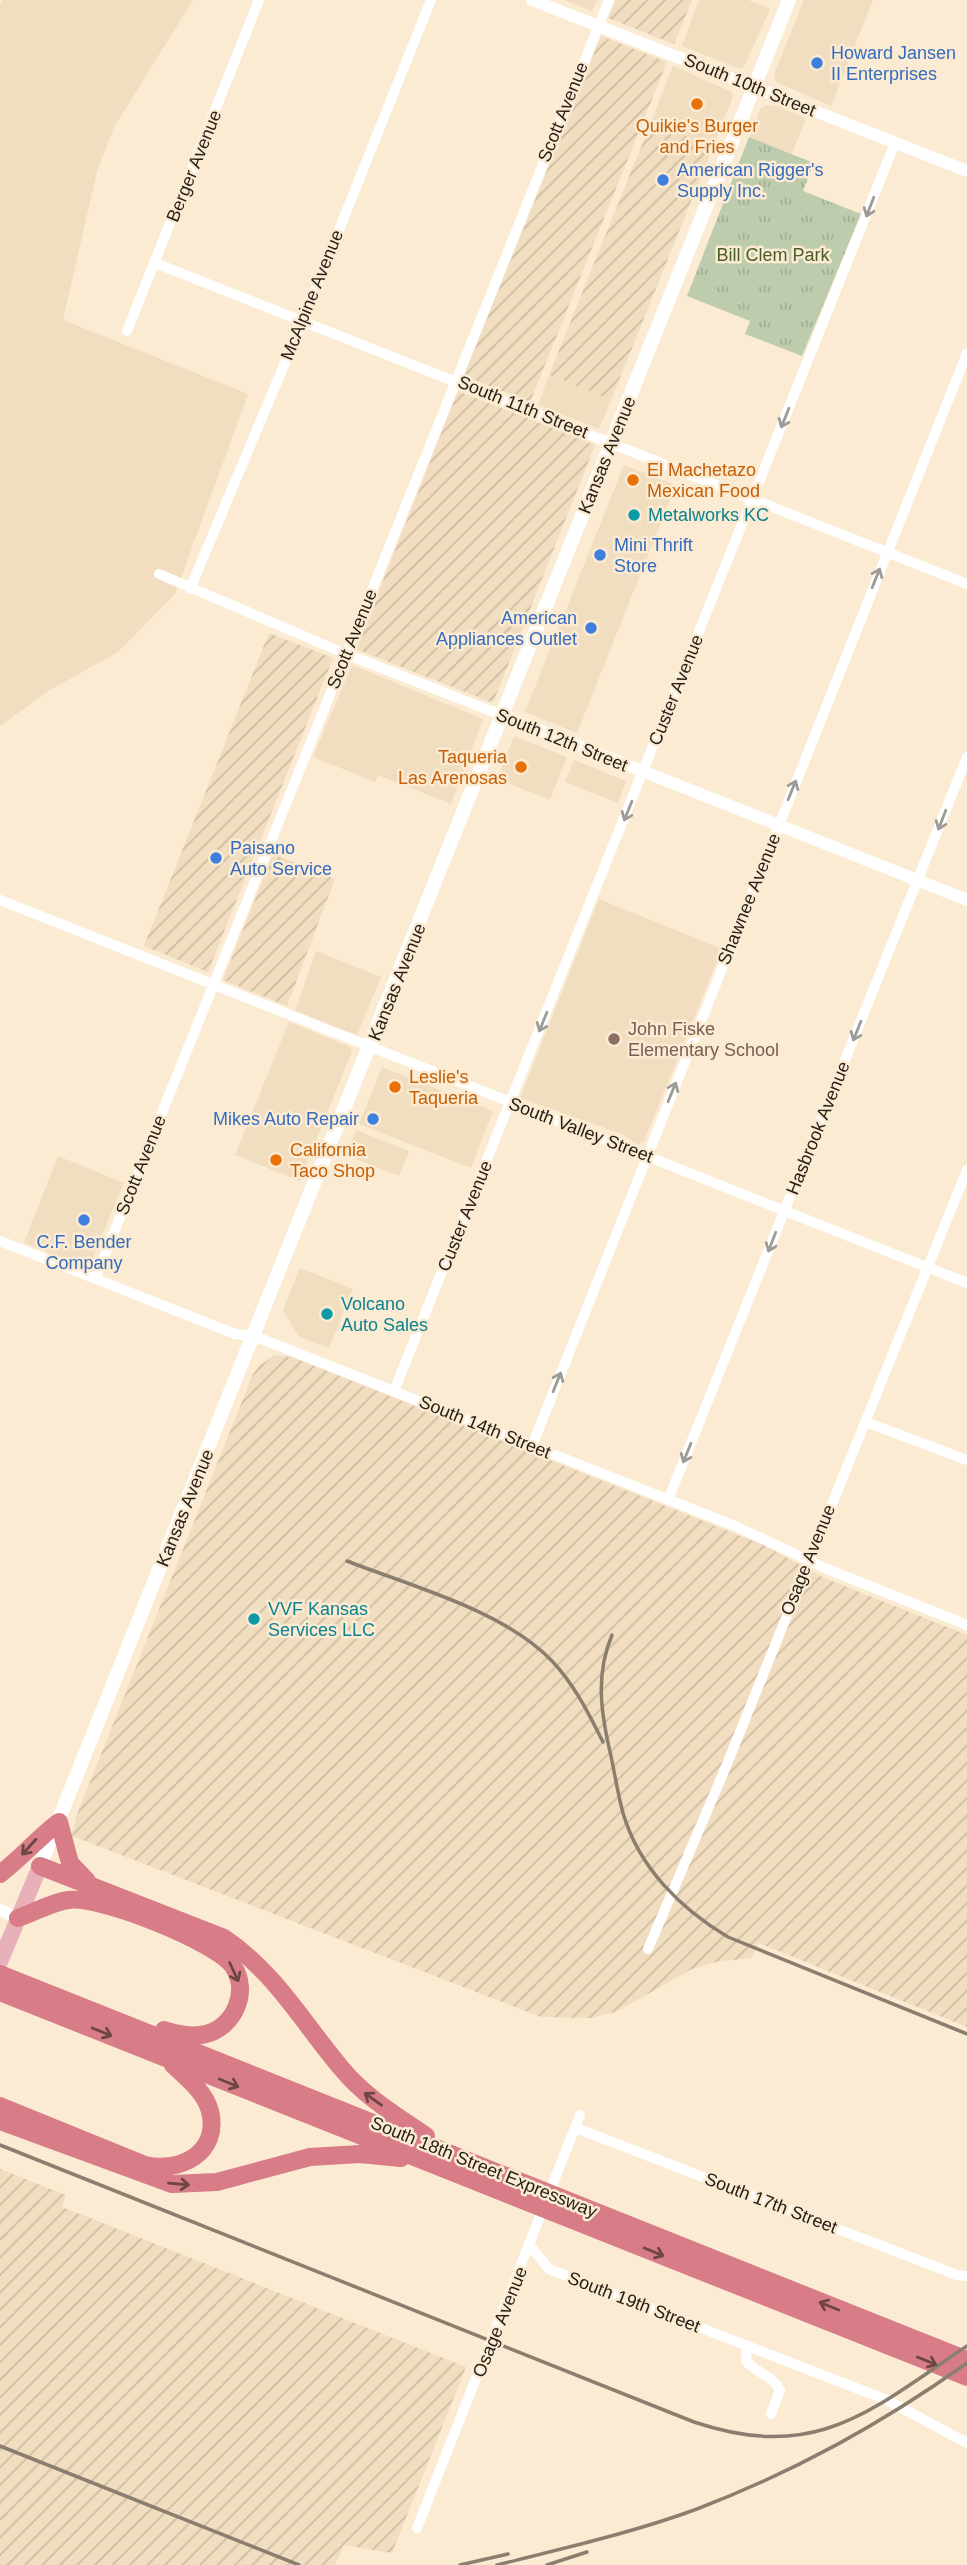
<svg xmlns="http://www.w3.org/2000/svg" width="967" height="2565" font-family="Arial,sans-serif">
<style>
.built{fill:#f1ddbf}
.industrial{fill:url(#industrial-furrows)}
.park{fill:url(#park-tufts)}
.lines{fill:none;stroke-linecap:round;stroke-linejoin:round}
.minor{stroke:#fff;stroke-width:10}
.tertiary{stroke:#fff;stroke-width:12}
.secondary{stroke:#fff;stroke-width:14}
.primary{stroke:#e8b0b8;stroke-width:16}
.motorway{stroke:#d87c88;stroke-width:18}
.rail{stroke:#8a7f6f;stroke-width:3.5}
.oneway{stroke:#9d9b97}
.oneway2{stroke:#6d4544}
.shop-dot{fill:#3f7fe0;stroke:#fbebd3;stroke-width:2.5}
.food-dot{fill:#e8710a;stroke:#fbebd3;stroke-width:2.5}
.culture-dot{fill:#0f9aa8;stroke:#fbebd3;stroke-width:2.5}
.education-dot{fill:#8d6e63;stroke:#fbebd3;stroke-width:2.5}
.labels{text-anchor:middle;stroke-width:5;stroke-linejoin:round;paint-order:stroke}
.shop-label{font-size:18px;fill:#366cbe;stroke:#fbebd3;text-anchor:start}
.street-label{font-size:18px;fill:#262017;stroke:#fbebd3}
.food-label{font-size:18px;fill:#c56008;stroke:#fbebd3;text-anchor:start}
.park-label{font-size:18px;fill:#485e28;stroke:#fbebd3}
.culture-label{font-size:18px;fill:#0d838f;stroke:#fbebd3;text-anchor:start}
.education-label{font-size:18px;fill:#785e54;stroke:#fbebd3;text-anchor:start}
</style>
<defs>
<pattern id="industrial-furrows" width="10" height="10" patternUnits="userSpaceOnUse" patternTransform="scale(1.75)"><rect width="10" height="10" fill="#f1ddbf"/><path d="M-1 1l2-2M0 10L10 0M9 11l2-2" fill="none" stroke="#cebda3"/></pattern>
<pattern id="park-tufts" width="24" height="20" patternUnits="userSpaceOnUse" patternTransform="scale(1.75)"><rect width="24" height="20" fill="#bdccad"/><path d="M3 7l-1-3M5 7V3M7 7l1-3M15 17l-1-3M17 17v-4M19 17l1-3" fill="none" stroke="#a2af94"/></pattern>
</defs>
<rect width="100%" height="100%" fill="#fbebd3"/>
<g class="built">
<polygon points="3,0 193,0 114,127 97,171 63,320 248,394 175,594 118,652 50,690 0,726 0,4"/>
<polygon points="564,0 597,0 592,11"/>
<polygon points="699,0 748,0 770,9 744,67 740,69 682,46"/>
<polygon points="804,0 873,0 831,106 776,82 774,74"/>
<polygon points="673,66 732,92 732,99 713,147 651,122"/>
<polygon points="766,105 777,106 806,118 792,154 749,137 761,108"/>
<polygon points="549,375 611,400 599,429 538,405"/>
<polygon points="624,465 676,485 577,733 525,712"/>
<polygon points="352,665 483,719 451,804 378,775 375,782 313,757"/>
<polygon points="514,736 567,757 550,800 497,779"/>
<polygon points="574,760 626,781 618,803 565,782"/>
<polygon points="599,899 722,949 644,1141 638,1145 622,1134 520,1098"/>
<polygon points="316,951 381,977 357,1035 295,1011"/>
<polygon points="289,1022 350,1047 352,1051 300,1181 235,1155"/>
<polygon points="382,1067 493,1111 471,1168 359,1124"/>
<polygon points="356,1130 409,1151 399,1176 346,1155"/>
<polygon points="58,1156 124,1183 88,1268 24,1243"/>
<polygon points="300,1268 353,1289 329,1348 299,1337 283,1310"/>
</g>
<g class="industrial">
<polygon points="616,0 692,0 674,44 608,18"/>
<polygon points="601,36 667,62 530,402 464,376"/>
<polygon points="651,122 713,147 611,400 549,375"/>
<polygon points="458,391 595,445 493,703 356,649"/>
<polygon points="269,633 333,658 208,972 144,946"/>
<polygon points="273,854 335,879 287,1006 223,980"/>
<polygon points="275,1355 292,1357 766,1546 822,1577 967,1635 967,2027 758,1943 752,1958 716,1962 692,1969 618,2011 592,2018 541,2017 72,1836 76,1817 253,1374 259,1366"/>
<polygon points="0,2169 66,2195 62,2207 466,2367 392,2553 344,2545 335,2565 0,2565"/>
</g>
<polygon class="park" points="749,137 814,163 803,191 861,214 802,356 745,334 750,321 687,296"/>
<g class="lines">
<g class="minor">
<polyline points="155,263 967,584"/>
<polyline points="127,331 259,0"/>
<polyline points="159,574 346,654 504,716"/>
<polyline points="190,589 303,320 431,0"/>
<polyline points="0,900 967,1283"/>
<polyline points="0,1241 235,1334 254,1336 735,1526 827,1569 967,1625"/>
<polyline points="96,1277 609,0"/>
<polyline points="394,1391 895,143"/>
<polyline points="866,1422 967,1460"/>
<polyline points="532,1446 967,353"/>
<polyline points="668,1500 967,757"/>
<polyline points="648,1949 725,1769 967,1170"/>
<polyline points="576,2128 957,2275 967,2276"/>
<polyline points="530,2246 549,2269 887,2400 967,2443"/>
<path d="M747,2345l-1,16c10,12 26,14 34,29l-9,24"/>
<polyline points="417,2528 580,2115"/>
</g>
<g class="tertiary">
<polyline points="532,0 967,171"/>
<polyline points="504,716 967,900"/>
<polyline points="0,1910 18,1918"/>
</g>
<polyline class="secondary" points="40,1866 789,0"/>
<polyline class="primary" points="0,1962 40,1866"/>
<g class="motorway">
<path d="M40,1866l184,72c51,34 79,85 118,131 23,28 55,47 84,67"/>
<path d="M0,1874c21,-16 38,-36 59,-52l11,41 17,18"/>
<path d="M18,1918c16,-5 34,-16 50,-18 31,-5 148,42 165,66 17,26 1,61 -27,68 -14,4 -29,0 -42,-4"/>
<polyline points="0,1974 967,2360"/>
<polyline points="0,1992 967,2377"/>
<path d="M0,2106l145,59c35,8 75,-12 65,-54 -5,-19 -23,-33 -37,-46"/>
<polyline points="0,2121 172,2184 217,2182 310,2157 360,2154 401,2158"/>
</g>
<g class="rail">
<path d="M347,1561c64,25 158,50 205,100 22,23 37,53 51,81"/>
<path d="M612,1635c-17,40 -11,79 -1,121 4,19 7,39 12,57 16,55 58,96 105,124l239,97"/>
<path d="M0,2145l694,277c123,41 176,-11 273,-76"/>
<polyline points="0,2446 299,2565"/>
<polyline points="460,2565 508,2554"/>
<path d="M497,2565c67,-17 135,-32 200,-56 99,-38 184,-85 270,-146"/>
<polyline points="547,2565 587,2552"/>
</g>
</g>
<defs><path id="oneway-shaft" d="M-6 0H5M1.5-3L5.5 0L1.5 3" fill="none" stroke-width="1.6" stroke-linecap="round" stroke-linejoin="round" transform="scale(1.75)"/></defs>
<g class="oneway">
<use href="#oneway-shaft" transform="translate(870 207) rotate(111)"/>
<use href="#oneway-shaft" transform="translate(785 418) rotate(112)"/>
<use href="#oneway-shaft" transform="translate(876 578) rotate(-68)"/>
<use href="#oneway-shaft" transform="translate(792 790) rotate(-68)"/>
<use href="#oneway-shaft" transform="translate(628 811) rotate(112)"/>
<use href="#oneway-shaft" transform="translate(942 820) rotate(111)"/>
<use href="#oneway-shaft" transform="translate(543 1022) rotate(112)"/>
<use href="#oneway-shaft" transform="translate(857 1031) rotate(112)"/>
<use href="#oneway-shaft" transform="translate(672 1092) rotate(-68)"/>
<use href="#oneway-shaft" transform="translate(772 1242) rotate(111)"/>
<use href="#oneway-shaft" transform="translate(557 1382) rotate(-68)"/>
<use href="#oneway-shaft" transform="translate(687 1453) rotate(112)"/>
</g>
<g class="oneway2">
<use href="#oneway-shaft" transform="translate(29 1847) rotate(132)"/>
<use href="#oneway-shaft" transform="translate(234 1972) rotate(65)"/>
<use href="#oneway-shaft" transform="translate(102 2032) rotate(22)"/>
<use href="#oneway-shaft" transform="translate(229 2083) rotate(22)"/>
<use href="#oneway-shaft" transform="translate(373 2099) rotate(-144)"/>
<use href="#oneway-shaft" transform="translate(179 2184) rotate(5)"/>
<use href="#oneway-shaft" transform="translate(654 2252) rotate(22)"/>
<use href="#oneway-shaft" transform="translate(829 2306) rotate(-158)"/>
<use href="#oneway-shaft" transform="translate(927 2361) rotate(22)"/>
</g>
<g class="shop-dot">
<circle cx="817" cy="63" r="7"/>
<circle cx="663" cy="180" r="7"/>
<circle cx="600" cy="555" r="7"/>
<circle cx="591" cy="628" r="7"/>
<circle cx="216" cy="858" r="7"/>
<circle cx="373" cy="1119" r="7"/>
<circle cx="84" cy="1220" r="7"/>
</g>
<g class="food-dot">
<circle cx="697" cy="104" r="7"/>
<circle cx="633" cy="480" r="7"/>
<circle cx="521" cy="767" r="7"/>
<circle cx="395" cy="1087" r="7"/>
<circle cx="276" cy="1160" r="7"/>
</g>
<g class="culture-dot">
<circle cx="634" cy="515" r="7"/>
<circle cx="327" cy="1314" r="7"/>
<circle cx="254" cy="1619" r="7"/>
</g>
<circle class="education-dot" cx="614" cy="1039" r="7"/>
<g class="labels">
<g class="shop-label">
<text x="831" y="59">Howard Jansen<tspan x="831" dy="21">II Enterprises</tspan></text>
<text x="677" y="176">American Rigger's<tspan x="677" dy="21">Supply Inc.</tspan></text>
<text x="614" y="551">Mini Thrift<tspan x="614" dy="21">Store</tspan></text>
<text x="577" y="624" text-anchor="end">American<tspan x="577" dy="21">Appliances Outlet</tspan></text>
<text x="230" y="854">Paisano<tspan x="230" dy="21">Auto Service</tspan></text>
<text x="359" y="1125" text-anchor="end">Mikes Auto Repair</text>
<text x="84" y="1248" text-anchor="middle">C.F. Bender<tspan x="84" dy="21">Company</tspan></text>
</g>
<g class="street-label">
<text transform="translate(750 85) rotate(22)" y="6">South 10th Street</text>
<text transform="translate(563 112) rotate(-68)" y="6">Scott Avenue</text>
<text transform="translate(194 166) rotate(-68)" y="6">Berger Avenue</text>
<text transform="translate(312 295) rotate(-68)" y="6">McAlpine Avenue</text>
<text transform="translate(523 407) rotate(22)" y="6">South 11th Street</text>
<text transform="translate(607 455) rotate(-68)" y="6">Kansas Avenue</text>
<text transform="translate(352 639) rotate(-68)" y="6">Scott Avenue</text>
<text transform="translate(676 690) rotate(-68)" y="6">Custer Avenue</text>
<text transform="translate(562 740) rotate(22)" y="6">South 12th Street</text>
<text transform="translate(749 899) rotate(-68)" y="6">Shawnee Avenue</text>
<text transform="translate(397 982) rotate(-68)" y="6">Kansas Avenue</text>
<text transform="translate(818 1128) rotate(-68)" y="6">Hasbrook Avenue</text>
<text transform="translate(581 1130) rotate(21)" y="6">South Valley Street</text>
<text transform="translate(141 1165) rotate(-68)" y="6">Scott Avenue</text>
<text transform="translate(465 1216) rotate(-68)" y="6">Custer Avenue</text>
<text transform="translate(485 1427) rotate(22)" y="6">South 14th Street</text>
<text transform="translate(185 1508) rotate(-68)" y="6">Kansas Avenue</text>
<text transform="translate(808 1560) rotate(-68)" y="6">Osage Avenue</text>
<text transform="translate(484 2167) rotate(22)" y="6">South 18th Street Expressway</text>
<text transform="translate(771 2203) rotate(21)" y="6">South 17th Street</text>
<text transform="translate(634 2302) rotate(21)" y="6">South 19th Street</text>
<text transform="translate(500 2322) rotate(-68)" y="6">Osage Avenue</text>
</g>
<g class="food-label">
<text x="697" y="132" text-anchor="middle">Quikie's Burger<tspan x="697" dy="21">and Fries</tspan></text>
<text x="647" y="476">El Machetazo<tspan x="647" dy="21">Mexican Food</tspan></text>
<text x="507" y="763" text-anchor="end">Taqueria<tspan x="507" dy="21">Las Arenosas</tspan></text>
<text x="409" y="1083">Leslie's<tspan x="409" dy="21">Taqueria</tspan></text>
<text x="290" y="1156">California<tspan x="290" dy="21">Taco Shop</tspan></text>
</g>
<g class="park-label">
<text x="773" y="261">Bill Clem Park</text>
</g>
<g class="culture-label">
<text x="648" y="521">Metalworks KC</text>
<text x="341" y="1310">Volcano<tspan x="341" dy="21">Auto Sales</tspan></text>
<text x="268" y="1615">VVF Kansas<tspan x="268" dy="21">Services LLC</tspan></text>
</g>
<g class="education-label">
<text x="628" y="1035">John Fiske<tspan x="628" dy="21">Elementary School</tspan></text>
</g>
</g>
</svg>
